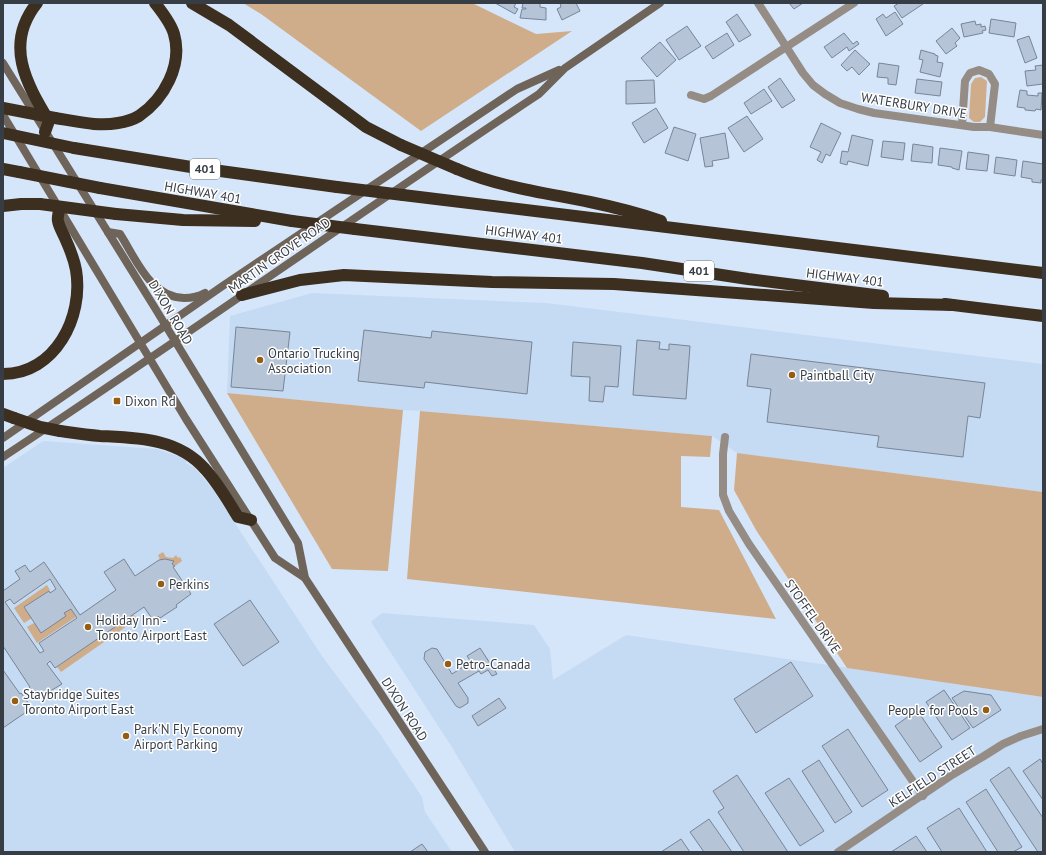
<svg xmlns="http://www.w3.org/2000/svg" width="1046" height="855" font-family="'PT Sans',sans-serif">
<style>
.built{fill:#c5daf3}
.green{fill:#cfad8b}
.building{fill:#b5c4d7;stroke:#778597;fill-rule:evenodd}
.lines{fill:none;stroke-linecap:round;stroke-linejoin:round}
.street{stroke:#958d85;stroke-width:8}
.secondary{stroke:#6f6459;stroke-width:8}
.highway{stroke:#3d2f20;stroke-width:12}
.highway-bridge{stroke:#3d2f20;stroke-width:12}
.poi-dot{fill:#935d14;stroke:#fff;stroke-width:1.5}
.labels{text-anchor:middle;stroke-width:3;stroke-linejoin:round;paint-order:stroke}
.shield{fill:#fff;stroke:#73777d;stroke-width:1}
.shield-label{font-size:12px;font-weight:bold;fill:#373d45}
.street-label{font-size:13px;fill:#373d45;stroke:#fff}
.poi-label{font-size:13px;fill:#373d45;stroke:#fff;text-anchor:start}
</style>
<rect width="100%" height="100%" fill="#d6e6fa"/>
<g class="built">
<polygon points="312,293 546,303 1043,364 1043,492 737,453 712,436 421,411 403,410 227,393 230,316"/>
<polygon points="43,441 157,449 187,459 186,463 195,468 214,491 322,656 380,734 422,797 425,812 452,852 3,852 3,468"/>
<polygon points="382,613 534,625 550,649 553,680 626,635 1043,697 1043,852 515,852 453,749 371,622"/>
</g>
<g class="green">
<polygon points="243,3 472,3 536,34 572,31 421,131 261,14"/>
<polygon points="981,77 987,81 985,117 980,122 974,122 969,118 971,84 975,78"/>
<polygon points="227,393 403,410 388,571 332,569"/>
<polygon points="420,411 712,436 710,457 681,456 681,507 719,510 776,619 407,579"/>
<polygon points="737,453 1043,492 1043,697 847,668 756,530 734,490"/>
<polygon points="163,552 166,557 173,558 176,555 178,558 180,557 182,561 175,566 172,564 174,561 165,559 160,560 158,555"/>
<polygon points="47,585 50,590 24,607 32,618 24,623 14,608"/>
<path d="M71,609l5,8 -39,26 -10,-16c13,-9 30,-9 44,-18z"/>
<polygon points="133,614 137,619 61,672 57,667"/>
</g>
<g class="building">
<polygon points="495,3 516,3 514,7 518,9 515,14"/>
<polygon points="523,3 540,3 540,7 546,8 546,20 520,18 522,9 526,9 526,8 522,8"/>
<polygon points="560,3 576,3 580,11 562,20 557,9 561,7"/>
<polygon points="789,3 803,3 794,9"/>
<polygon points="899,3 923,3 923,4 902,18 894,6"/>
<polygon points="895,12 903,24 886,36 876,19 883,14 886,18"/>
<polygon points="737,14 751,35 739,42 726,22"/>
<polygon points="991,19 1016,23 1014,37 989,33"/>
<polygon points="975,21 976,25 981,24 981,27 985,26 986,30 982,31 983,33 964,37 961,24"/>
<polygon points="687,26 701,46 679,60 666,40"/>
<polygon points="952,28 960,38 955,43 957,46 946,54 936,41"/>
<polygon points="727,33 734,45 713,59 705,47"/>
<polygon points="844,33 853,44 857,41 859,44 849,51 847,47 832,58 824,47"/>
<polygon points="1029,36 1037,58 1025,63 1017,40"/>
<polygon points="660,42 676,60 657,77 641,58"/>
<polygon points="855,50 870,64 859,75 852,67 847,71 841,65"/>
<polygon points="921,50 935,54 935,55 938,56 937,62 943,63 940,77 920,72 923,60 919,59"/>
<polygon points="879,63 899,66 896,85 888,84 888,78 877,77"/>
<polygon points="1043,65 1043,84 1027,86 1025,71 1036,70 1035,66"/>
<polygon points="780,78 795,100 782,108 768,87"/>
<polygon points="917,79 942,82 940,96 915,93"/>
<polygon points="654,80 655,103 626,104 626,81"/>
<polygon points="764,89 772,101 751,114 744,103"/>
<polygon points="1020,90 1027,91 1027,95 1038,96 1038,93 1042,93 1041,110 1036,109 1035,111 1025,110 1025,108 1017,107"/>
<polygon points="656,108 668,128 644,143 632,123"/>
<polygon points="747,116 763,139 744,152 728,128"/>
<polygon points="821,123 841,133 830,156 826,154 822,163 817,160 821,152 810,147"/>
<polygon points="674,127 696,134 688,161 665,153"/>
<polygon points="725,133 729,158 712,161 713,166 705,167 700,138"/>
<polygon points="852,135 873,140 868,166 848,161 847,165 840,163 842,151 848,152"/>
<polygon points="883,141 905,143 903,160 881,157"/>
<polygon points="913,144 933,147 932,163 911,161"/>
<polygon points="940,148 962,151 959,170 952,168 952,167 938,165"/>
<polygon points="968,152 989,155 987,171 966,169"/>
<polygon points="996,157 1017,160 1015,176 994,173"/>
<polygon points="1023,161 1043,164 1043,180 1041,180 1041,183 1032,182 1032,179 1021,177"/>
<polygon points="236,327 290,332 283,391 231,387"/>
<polygon points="364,330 431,338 432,331 532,342 527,394 425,382 424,388 358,381"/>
<polygon points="637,340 660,342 659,349 669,350 669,344 690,346 686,399 633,395"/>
<polygon points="573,342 621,346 618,387 605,386 603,402 589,401 590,377 571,376"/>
<polygon points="751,354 985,383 980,418 968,416 963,457 877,447 879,436 767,422 771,389 747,386"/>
<path d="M124,559l11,17 24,-16 6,-1 9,2 -2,3 3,2 -2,1 18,27 -15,11 1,2 -17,11 -2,-2 -5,4 -9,-13 -89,61 -5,-7 -3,3 15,20 -25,15 -8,-11 1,-1 -27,-41v-55l17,-12 -5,-8 10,-6 5,7 14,-10 36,53 36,-25 -12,-18zM50,579l6,10 -6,4 -1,-2 -25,16 17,26 25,-17 -2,-3 7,-4 6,9 -38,25 5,8 -4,2 -35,-51 5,-3 4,5z"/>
<polygon points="250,600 279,642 243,666 214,624"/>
<polygon points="432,648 437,649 452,674 471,662 467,656 480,648 497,674 492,676 488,670 481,674 479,671 458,683 468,698 468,703 460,708 456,706 424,659 425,652"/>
<polygon points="791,662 813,696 756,733 734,699"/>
<polygon points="3,670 20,694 21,693 32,708 3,728"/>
<polygon points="944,690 970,728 952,740 926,702"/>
<polygon points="964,691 991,695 1001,710 973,728 952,698"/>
<polygon points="499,698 506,708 478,726 472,716"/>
<polygon points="917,710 942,747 920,762 895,726"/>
<polygon points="848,729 888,790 862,807 822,746"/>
<polygon points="1040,759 1043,764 1043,800 1023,771"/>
<polygon points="819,760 852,812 835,823 802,771"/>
<polygon points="1009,767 1043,818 1043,852 1038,852 990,780"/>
<polygon points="737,775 788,852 744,852 718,812 724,808 713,791"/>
<polygon points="789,778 824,831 800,846 765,793"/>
<polygon points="986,789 1022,847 1013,852 998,852 966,802"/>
<polygon points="959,808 987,852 942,852 927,828"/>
<polygon points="709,819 732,852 704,852 690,832"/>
<polygon points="916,836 927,852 891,852"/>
<polygon points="681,839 690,852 661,852"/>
<polygon points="422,844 428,852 410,852"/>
</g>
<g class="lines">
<g class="street">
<polyline points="758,3 803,73 813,85 825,94 840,103 858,109 874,113 974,127 990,127 1043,135"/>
<polyline points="691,95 704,99 711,96 854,3"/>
<polyline points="962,125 965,81 970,73 979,70 989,74 995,84 990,127"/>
<polyline points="725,437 723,454 723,495 729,511 749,544 923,796"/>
<polyline points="838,852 952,775 984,756 1003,744 1021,736 1043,729"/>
</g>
<g class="secondary">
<polyline points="3,63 155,308 298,543 305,578 485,852"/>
<polyline points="3,115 186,419 275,558 305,578"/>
<path d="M108,232l12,2c16,25 30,63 64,64 8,0 14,-1 21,-5"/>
<polyline points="3,438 224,285 517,89 559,70"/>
<path d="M3,457c180,-119 356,-244 536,-363l26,-26 95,-65"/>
</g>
<g class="highway">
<path d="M37,3c-33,41 -11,80 12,118l-4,11"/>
<polyline points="192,3 229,25 366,127 401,145"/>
<path d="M55,118c21,3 42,9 63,5 7,-1 16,-4 21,-7 25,-17 44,-51 35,-82 -3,-11 -12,-22 -19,-31"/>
<polyline points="74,148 191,167 337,187"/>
<polyline points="3,169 19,172"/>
<path d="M457,169c42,18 89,24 133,33 24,5 48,11 71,19"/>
<polyline points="100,188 292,221"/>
<polyline points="403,195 1043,273"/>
<polyline points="3,206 21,204 40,204"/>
<polyline points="116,214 183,220 255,221"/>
<polyline points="355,229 642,263 748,279 883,296"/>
<polyline points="242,295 300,280 344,275 492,282 614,284 874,303 953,305"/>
<polyline points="945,304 1043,316"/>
<path d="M3,374c52,0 81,-57 73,-104 -2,-11 -6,-21 -11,-32 -2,-5 -6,-11 -7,-17 -1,-3 1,-8 1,-12"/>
<polyline points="3,414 14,418"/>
<path d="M60,431c14,2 27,4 40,5 38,2 78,2 105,33 13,14 23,32 33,48l13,3"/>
</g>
<g class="highway-bridge">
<polyline points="3,108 55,118"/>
<polyline points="3,133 74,148"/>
<polyline points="401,145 457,169"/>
<polyline points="19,172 100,188"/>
<polyline points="337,187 403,195"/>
<polyline points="40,204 116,214"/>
<polyline points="292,221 355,229"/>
<polyline points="14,418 40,427 60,431"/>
</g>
</g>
<g class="poi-dot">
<circle cx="260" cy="360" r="4"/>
<circle cx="792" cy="375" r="4"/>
<rect x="113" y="397" width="8" height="8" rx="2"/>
<circle cx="161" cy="584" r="4"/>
<circle cx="88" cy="627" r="4"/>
<circle cx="448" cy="664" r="4"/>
<circle cx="15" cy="701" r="4"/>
<circle cx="986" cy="710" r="4"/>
<circle cx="126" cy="736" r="4"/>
</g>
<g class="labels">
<g class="shield">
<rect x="190" y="159" width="30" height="20" rx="3"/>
<rect x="684" y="261" width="30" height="20" rx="3"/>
</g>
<g class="shield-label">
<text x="205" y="173">401</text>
<text x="699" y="275">401</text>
</g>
<g class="street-label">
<text transform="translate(914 105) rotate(9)" y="5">WATERBURY DRIVE</text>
<text transform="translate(203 192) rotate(10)" y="5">HIGHWAY 401</text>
<text transform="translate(524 234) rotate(7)" y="5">HIGHWAY 401</text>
<text transform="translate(279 255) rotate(-35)" y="5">MARTIN GROVE ROAD</text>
<text transform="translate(845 277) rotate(7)" y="5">HIGHWAY 401</text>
<text transform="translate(171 312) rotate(59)" y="5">DIXON ROAD</text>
<text transform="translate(813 616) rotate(55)" y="5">STOFFEL DRIVE</text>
<text transform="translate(405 709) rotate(57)" y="5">DIXON ROAD</text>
<text transform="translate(932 776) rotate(-33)" y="5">KELFIELD STREET</text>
</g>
<g class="poi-label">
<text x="268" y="358">Ontario Trucking<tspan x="268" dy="15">Association</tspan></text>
<text x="800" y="380">Paintball City</text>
<text x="125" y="406">Dixon Rd</text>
<text x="169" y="589">Perkins</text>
<text x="96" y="625">Holiday Inn -<tspan x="96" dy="15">Toronto Airport East</tspan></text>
<text x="456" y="669">Petro-Canada</text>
<text x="23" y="699">Staybridge Suites<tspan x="23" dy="15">Toronto Airport East</tspan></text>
<text x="978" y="715" text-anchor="end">People for Pools</text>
<text x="134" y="734">Park'N Fly Economy<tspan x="134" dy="15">Airport Parking</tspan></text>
</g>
</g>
<rect width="1046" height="855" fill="none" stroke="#373d45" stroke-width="8"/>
</svg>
